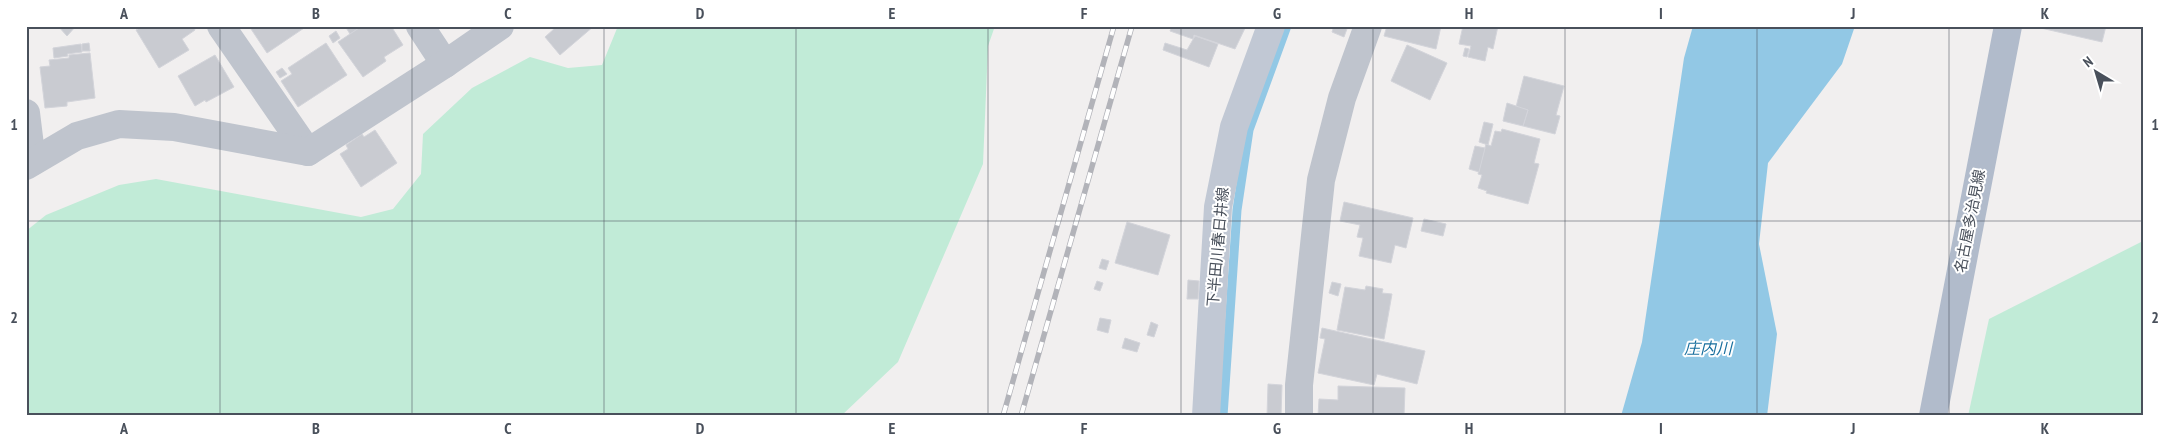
<svg xmlns="http://www.w3.org/2000/svg" width="2169" height="442" font-family="'PT Sans Narrow','Noto Sans JP',sans-serif">
<style>
.green{fill:#c1ebd7}
.water{fill:#92c8e5}
.lines{fill:none;stroke-linecap:round;stroke-linejoin:round}
.stream{stroke:#92c8e5;stroke-width:9}
.building{fill:#c9cbd1;stroke:#d3d4da}
.street{stroke:#bfc4cd;stroke-width:28}
.secondary{stroke:#c1c8d4;stroke-width:28}
.primary{stroke:#b1bbcb;stroke-width:28}
.rail-casing{stroke:#b2b3b9;stroke-width:5.5}
.rail{stroke:#fff;stroke-width:4;stroke-dasharray:11;stroke-linecap:butt}
.grid{fill:none;stroke:#49505b;stroke-width:1;stroke-opacity:0.55}
.labels{text-anchor:middle;stroke-width:4;stroke-linejoin:round;paint-order:stroke}
.street-label{font-size:15px;fill:#49505b;stroke:#fff}
.water-label{font-size:16px;font-style:italic;fill:#186f9e;stroke:#fff}
.neatline{fill:none;stroke:#49505b;stroke-width:2}
.grid-label{font-size:16px;text-anchor:middle;font-weight:bold;fill:#49505b}
</style>
<rect width="100%" height="100%" fill="#f1efef"/>
<g class="green">
<polygon points="618,26 995,26 988,46 983,164 898,362 841,416 26,416 26,231 46,215 119,185 156,179 361,217 393,209 421,174 423,134 472,88 530,57 568,68 602,65"/>
<polygon points="2143,241 2143,416 1968,416 1989,319"/>
</g>
<polygon class="water" points="1693,26 1855,26 1842,64 1768,163 1759,244 1777,334 1767,416 1621,416 1642,342 1684,58"/>
<g class="lines">
<polyline class="stream" points="1223,416 1237,210 1249,130 1287,26"/>
</g>
<g class="building">
<polygon points="58,26 76,26 67,36"/>
<polygon points="136,26 193,26 195,30 182,39 189,50 159,68 136,30 138,29"/>
<polygon points="249,26 307,26 267,53"/>
<polygon points="345,26 362,26 350,34"/>
<polygon points="362,26 391,26 403,45 384,57 386,61 363,77 338,42"/>
<polygon points="552,26 594,26 560,55 545,37 554,29"/>
<polygon points="1172,26 1246,26 1235,49 1194,35 1193,39 1170,31"/>
<polygon points="1334,26 1348,26 1344,37 1332,32"/>
<polygon points="1387,26 1441,26 1436,49 1384,36"/>
<polygon points="1463,26 1498,26 1493,49 1488,47 1485,61 1468,57 1471,46 1459,44"/>
<polygon points="2032,26 2106,26 2102,42"/>
<polygon points="336,31 340,38 333,43 329,36"/>
<polygon points="1195,36 1218,44 1209,67 1163,50 1165,43 1187,50"/>
<polygon points="89,43 90,51 82,51 82,44"/>
<polygon points="326,43 347,75 298,107 281,81 292,74 288,68"/>
<polygon points="81,44 82,52 67,54 68,56 54,58 53,48"/>
<polygon points="1407,45 1447,63 1430,100 1391,81"/>
<polygon points="1465,48 1469,49 1467,57 1463,56"/>
<polygon points="90,53 95,98 67,102 67,106 45,108 40,67 50,66 49,60 69,58 69,55"/>
<polygon points="215,55 234,87 206,102 205,100 195,106 178,76"/>
<polygon points="282,68 287,74 280,78 276,72"/>
<polygon points="1524,76 1564,86 1556,115 1560,116 1555,134 1523,126 1528,110 1516,107"/>
<polygon points="1507,103 1528,110 1523,126 1503,121"/>
<polygon points="1484,122 1493,124 1488,145 1479,142"/>
<polygon points="1502,129 1540,139 1534,163 1539,164 1528,204 1486,193 1487,191 1478,188 1482,175 1478,174 1486,144 1491,146 1495,131 1501,132"/>
<polygon points="375,130 397,163 361,187 340,154 348,149 346,145 362,134 364,137"/>
<polygon points="1475,146 1485,148 1479,172 1469,169"/>
<polygon points="1344,202 1413,218 1406,248 1395,245 1391,263 1359,256 1363,238 1357,237 1360,225 1340,221"/>
<polygon points="1424,219 1446,224 1443,236 1421,231"/>
<polygon points="1127,222 1170,235 1158,275 1115,263"/>
<polygon points="1102,259 1109,261 1106,270 1099,268"/>
<polygon points="1188,280 1199,281 1198,299 1187,299"/>
<polygon points="1097,281 1103,283 1100,291 1094,289"/>
<polygon points="1332,282 1341,284 1338,296 1329,293"/>
<polygon points="1366,286 1383,289 1382,293 1392,294 1384,339 1337,330 1345,287 1365,290"/>
<polygon points="1100,318 1111,320 1108,333 1097,330"/>
<polygon points="1151,322 1158,325 1154,337 1147,335"/>
<polygon points="1322,328 1425,351 1417,384 1377,374 1374,385 1318,373 1325,339 1320,338"/>
<polygon points="1125,338 1140,343 1137,352 1122,348"/>
<polygon points="1268,384 1282,385 1281,416 1267,416"/>
<polygon points="1338,386 1405,388 1404,416 1318,416 1319,399 1338,400"/>
</g>
<g class="lines">
<g class="street">
<polyline points="221,26 308,152"/>
<polyline points="420,26 445,64"/>
<polyline points="26,113 32,162"/>
<polyline points="26,166 77,136 119,124 174,127 308,152 445,64 500,26"/>
<polyline points="1299,416 1299,385 1321,180 1342,98 1368,26"/>
</g>
<polyline class="secondary" points="1206,416 1218,207 1234,127 1271,26"/>
<polyline class="primary" points="1933,416 2008,26"/>
<defs>
<g id="rail">
<polyline points="1003,416 1114,26"/>
<polyline points="1021,416 1132,26"/>
</g>
</defs>
<use href="#rail" class="rail-casing"/>
<use href="#rail" class="rail"/>
</g>
<path class="grid" d="M220,26v390M412,26v390M604,26v390M796,26v390M988,26v390M1181,26v390M1373,26v390M1565,26v390M1757,26v390M1949,26v390M26,221h2117"/>
<g class="labels">
<g class="street-label">
<text transform="translate(1970 221) rotate(-79)" y="5">名古屋多治見線</text>
<text transform="translate(1218 247) rotate(-85)" y="5">下半田川春日井線</text>
</g>
<g class="water-label">
<text x="1708" y="354">庄内川</text>
</g>
</g>
<rect width="2169" height="442" fill="none" stroke="#ffffff" stroke-width="55"/>
<g transform="translate(2096 72) rotate(322)" stroke="#ffffff" stroke-width="4" paint-order="stroke">
<path d="M0-4L9 19L0 12L-9 19Z" fill="#49505b"/>
<text y="-8" font-size="14" font-weight="bold" text-anchor="middle" fill="#49505b">N</text>
</g>
<rect x="28" y="28" width="2114" height="386" class="neatline"/>
<g class="grid-label">
<text x="124" y="19">A</text>
<text x="316" y="19">B</text>
<text x="508" y="19">C</text>
<text x="700" y="19">D</text>
<text x="892" y="19">E</text>
<text x="1084" y="19">F</text>
<text x="1277" y="19">G</text>
<text x="1469" y="19">H</text>
<text x="1661" y="19">I</text>
<text x="1853" y="19">J</text>
<text x="2045" y="19">K</text>
<text x="14" y="130">1</text>
<text x="2155" y="130">1</text>
<text x="14" y="323">2</text>
<text x="2155" y="323">2</text>
<text x="124" y="434">A</text>
<text x="316" y="434">B</text>
<text x="508" y="434">C</text>
<text x="700" y="434">D</text>
<text x="892" y="434">E</text>
<text x="1084" y="434">F</text>
<text x="1277" y="434">G</text>
<text x="1469" y="434">H</text>
<text x="1661" y="434">I</text>
<text x="1853" y="434">J</text>
<text x="2045" y="434">K</text>
</g>
</svg>
